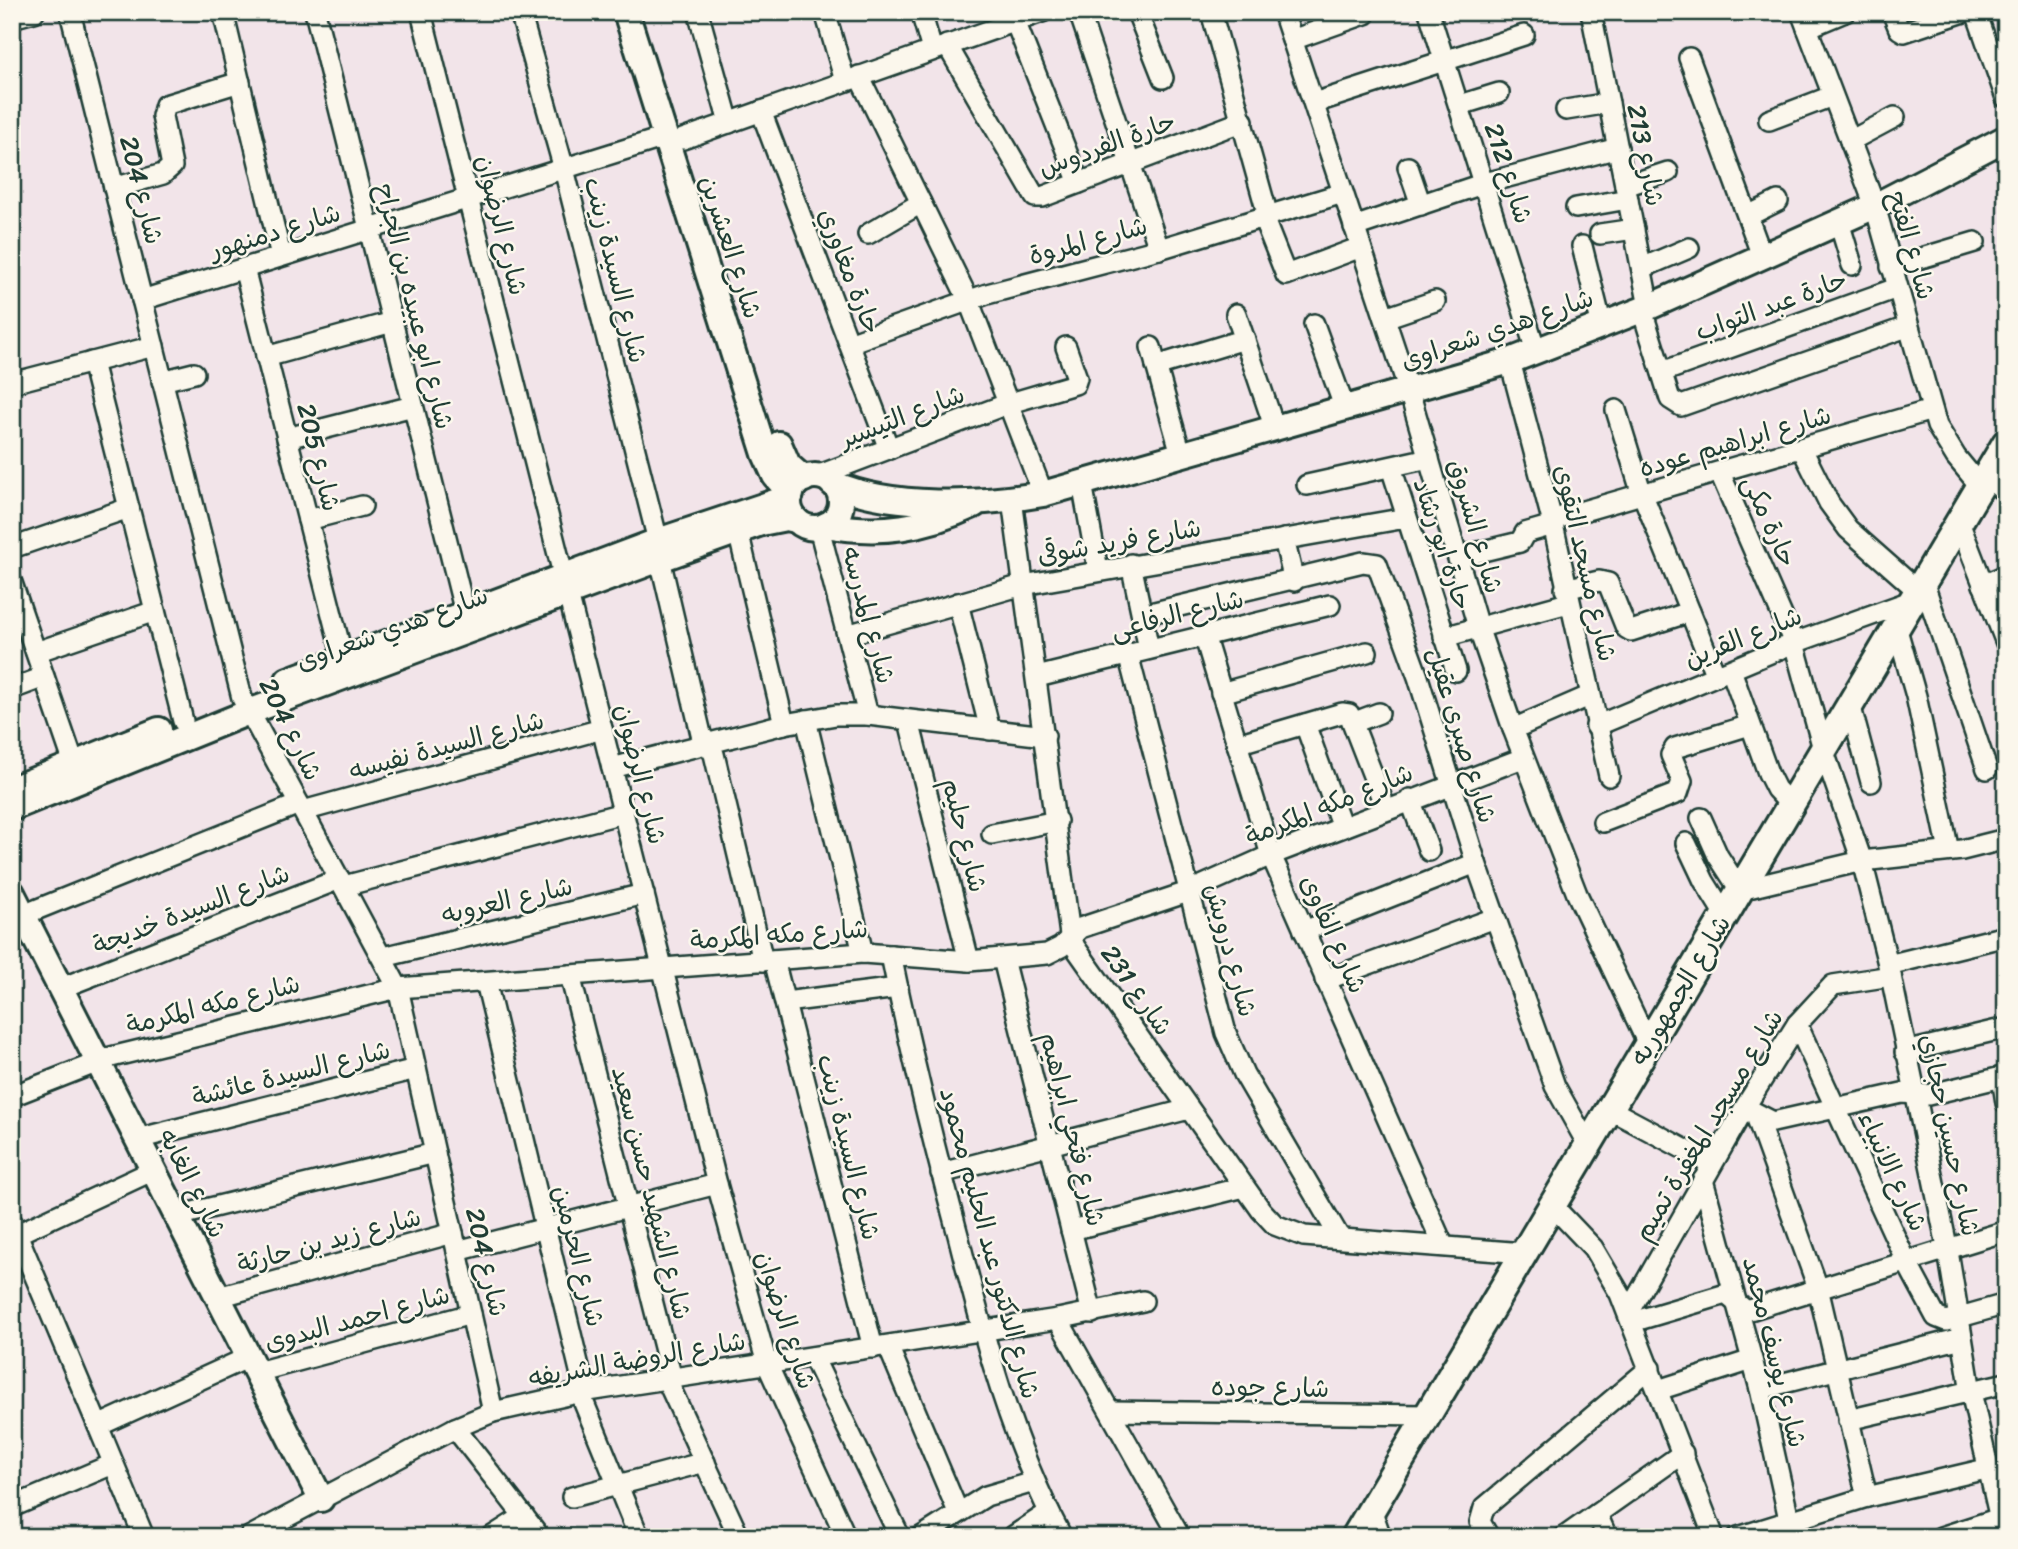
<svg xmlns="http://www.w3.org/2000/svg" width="2018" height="1549" font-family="Sriracha,'Playpen Sans Arabic',sans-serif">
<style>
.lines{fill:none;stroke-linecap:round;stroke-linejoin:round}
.minor-casing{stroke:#1f3d34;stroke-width:24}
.tertiary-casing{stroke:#1f3d34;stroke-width:30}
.secondary-casing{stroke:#1f3d34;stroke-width:32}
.minor{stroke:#fbf7ec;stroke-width:19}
.tertiary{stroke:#fbf7ec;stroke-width:24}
.secondary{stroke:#fbf7ec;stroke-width:26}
.labels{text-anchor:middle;stroke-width:5;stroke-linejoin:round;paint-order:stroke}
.street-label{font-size:26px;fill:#1f3d34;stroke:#fbf7ec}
</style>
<rect width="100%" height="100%" fill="#f2e4e9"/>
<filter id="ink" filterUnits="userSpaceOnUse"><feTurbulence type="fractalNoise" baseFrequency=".0143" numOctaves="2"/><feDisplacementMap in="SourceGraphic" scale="14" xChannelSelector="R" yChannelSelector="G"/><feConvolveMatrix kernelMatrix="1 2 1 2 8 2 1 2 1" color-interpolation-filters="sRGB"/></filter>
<g filter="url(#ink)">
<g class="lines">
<defs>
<g id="minor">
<polyline points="70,12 242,698 398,988 493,1412"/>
<polyline points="223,12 281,256"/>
<polyline points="315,12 465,613"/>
<polyline points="421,12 717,1184 767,1364 846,1537"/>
<polyline points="520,12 564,169 658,541"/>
<polyline points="698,12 729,123"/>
<polyline points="825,12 845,81"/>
<polyline points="921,12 932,50"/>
<polyline points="1079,12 1159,249"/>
<polyline points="1137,12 1163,78"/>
<polyline points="1211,12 1268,216"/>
<polyline points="1283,12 1409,391 1478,627 1513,729 1577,894 1648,1044"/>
<polyline points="1429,12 1536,351"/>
<polyline points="1591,12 1649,307"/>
<polyline points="1801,12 1875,206 1937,426 1956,457 1980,486"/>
<polyline points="1892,12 1899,29 1904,32 1964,12"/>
<polyline points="1976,12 2006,98"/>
<polyline points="12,18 34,12"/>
<polyline points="1015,21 1079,183"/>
<polyline points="1807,28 1845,12"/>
<polyline points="1292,40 1365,14"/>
<polyline points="947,45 1035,197 1042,197 1243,121"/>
<polyline points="1689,58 1762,256"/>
<polyline points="859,76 968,299 1043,494"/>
<polyline points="1314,103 1524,35"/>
<polyline points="1460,105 1499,93"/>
<polyline points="1566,110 1609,103"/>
<polyline points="761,111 889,449"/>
<polyline points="1769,120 1832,96"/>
<polyline points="683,139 1042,12"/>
<polyline points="1850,141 1895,117"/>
<polyline points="1408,167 1421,205"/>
<polyline points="1625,186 1668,172"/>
<polyline points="114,188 163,174 172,166 162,116 165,105 240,82"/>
<polyline points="1576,208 1628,199"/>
<polyline points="1748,216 1778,201"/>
<polyline points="1263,217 1286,275 1361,247"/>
<polyline points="1839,222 1852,265"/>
<polyline points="1354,227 1485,183 1618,148"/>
<polyline points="868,234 921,203"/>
<polyline points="1600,234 1634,229"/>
<polyline points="1582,246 1602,326"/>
<polyline points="1891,267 1975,242"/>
<polyline points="244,268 343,658"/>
<polyline points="1642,268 1689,248"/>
<polyline points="142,300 665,137"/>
<polyline points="1642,310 1670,399 1681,406 1907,327"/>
<polyline points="1236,314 1275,429"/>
<polyline points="1385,318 1435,301"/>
<polyline points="1314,324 1345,409"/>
<polyline points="849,343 987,294 1159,249 1343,193"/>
<polyline points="1151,347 1181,454"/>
<polyline points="266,357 392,322"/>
<polyline points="1510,361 1552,520 1609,776"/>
<polyline points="92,362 183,721"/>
<polyline points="1156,366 1245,339"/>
<polyline points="1662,372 1897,288"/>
<polyline points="162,381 194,373"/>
<polyline points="12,383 154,346"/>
<polyline points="1616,410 1640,488 1716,676"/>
<polyline points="287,438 413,406"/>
<polyline points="1802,449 1829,503 1848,529 1917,590"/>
<polyline points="1391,467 1456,671"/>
<polyline points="1720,473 1794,643 1823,749 1862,861 1891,976 1948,1251 1971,1392 2004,1537"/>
<polyline points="817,476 1007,404 1075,384 1077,378 1066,347"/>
<polyline points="1986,476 2006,493"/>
<polyline points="1082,483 1098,570"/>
<polyline points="1307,485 1429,458"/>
<polyline points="1012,499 1070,935 1075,947 1261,1210 1275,1225 1304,1236 1524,1253"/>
<polyline points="308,520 362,506"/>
<polyline points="1552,520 1932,410"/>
<polyline points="1959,522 2006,643"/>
<polyline points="819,528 868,715"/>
<polyline points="738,531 784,724"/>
<polyline points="1284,539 1294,581"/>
<polyline points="12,548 129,508"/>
<polyline points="1458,557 1520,542 1525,533 1553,525"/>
<polyline points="660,559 701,734 714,754 763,961"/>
<polyline points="1131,564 1149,649"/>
<polyline points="1923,581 1987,769"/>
<polyline points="12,583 74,764"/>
<polyline points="1983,585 2006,575"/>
<polyline points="1565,589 1599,581 1608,583 1626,628 1631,631 1690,612"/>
<polyline points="958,603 990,730"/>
<polyline points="1142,615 1363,562 1377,564 1418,677 1476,863 1555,1086 1588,1145"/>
<polyline points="1896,626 1916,696 1949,851"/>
<polyline points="847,635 1023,585 1406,518"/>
<polyline points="1204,635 1271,855 1443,1245"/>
<polyline points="1444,637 1568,603"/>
<polyline points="36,652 155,611"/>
<polyline points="1128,654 1226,1033 1244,1074 1340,1238"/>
<polyline points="1731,670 1768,773 1776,789 1790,804"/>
<polyline points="1037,677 1330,605"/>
<polyline points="12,689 44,677"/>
<polyline points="1221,693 1367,652"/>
<polyline points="1850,704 1871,782"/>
<polyline points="806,720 863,953"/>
<polyline points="909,721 969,961"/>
<polyline points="1355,722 1379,713"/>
<polyline points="1305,724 1342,827"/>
<polyline points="1596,726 1794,643 1911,601"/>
<polyline points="1513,729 1589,696"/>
<polyline points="1237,744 1342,713 1349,714 1386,809"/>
<polyline points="612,768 784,724 836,715 868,715 1045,736"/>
<polyline points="1410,799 1429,851"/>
<polyline points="303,811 602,729"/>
<polyline points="1701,818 1718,856 1740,890 1862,861 1962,850 2006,839"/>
<polyline points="1603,822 1678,793 1682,781 1671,755 1675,748 1750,725"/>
<polyline points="992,834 1057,821"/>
<polyline points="1686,843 1704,881 1725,915"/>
<polyline points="344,886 623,813"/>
<polyline points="23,915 299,804"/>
<polyline points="1304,931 1476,863"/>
<path d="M891,955c19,94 42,187 67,280 26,104 53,207 104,302"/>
<polyline points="383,957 644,894"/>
<polyline points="1003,959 1092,1313"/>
<polyline points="774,960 873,1348"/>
<polyline points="1888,965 2006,936"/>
<polyline points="570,975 670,1371 670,1387 739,1537"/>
<polyline points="1325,980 1495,918"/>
<polyline points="486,982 580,1371 584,1403 639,1537"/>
<polyline points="61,988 340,879"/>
<polyline points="785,1002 898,988"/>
<polyline points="1797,1024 1907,1263 1936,1317 1946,1321 2006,1304"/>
<polyline points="1905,1052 2006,1028"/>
<polyline points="2002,1077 2006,1103"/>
<polyline points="12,1096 111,1057 398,988 863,953 969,961 1047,954 1061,947 1080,928 1188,892 1271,855 1523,758"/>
<polyline points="1609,1109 1712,1164"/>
<polyline points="1750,1110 1773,1122 1902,1093 1928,1095 2006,1076"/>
<polyline points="1755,1113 1818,1288 1867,1497"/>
<polyline points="137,1139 416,1069"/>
<polyline points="941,1173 1189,1109"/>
<polyline points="1703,1180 1760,1389 1793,1537"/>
<polyline points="1552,1205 1593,1248 1620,1294 1714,1537"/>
<polyline points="177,1216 435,1153"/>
<polyline points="12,1222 98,1426 249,1357"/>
<polyline points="1071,1230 1244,1187"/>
<polyline points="17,1234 154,1170"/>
<polyline points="457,1251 717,1184"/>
<polyline points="218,1297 453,1233"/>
<polyline points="1628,1313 1745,1107 1797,1024 1833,985 1891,976"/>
<polyline points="1058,1319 1180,1537"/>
<polyline points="1632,1322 1726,1294 1744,1309 1750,1310 2006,1231"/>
<polyline points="888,1346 958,1512"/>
<polyline points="813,1357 900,1537"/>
<polyline points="257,1372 471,1314"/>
<polyline points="1760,1389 1962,1338"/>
<polyline points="1658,1390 1752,1360"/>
<polyline points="1111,1411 1428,1415"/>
<polyline points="1848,1420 2006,1383"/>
<polyline points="98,1426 144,1537"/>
<polyline points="455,1428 540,1537"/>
<polyline points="572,1497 705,1462"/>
<polyline points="12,1507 113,1464"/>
<polyline points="1371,1509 1381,1537"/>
<polyline points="1597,1514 1607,1537"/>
<polyline points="249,1537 455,1428 493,1412 582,1392 1058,1319 1143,1301"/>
<polyline points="491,1537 524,1516"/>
<polyline points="921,1537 986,1496 1034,1482"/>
<polyline points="1012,1537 1049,1512"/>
<polyline points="1489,1537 1480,1522 1484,1508 1650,1368"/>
<polyline points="1564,1537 1683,1453"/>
<polyline points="1738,1537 1867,1497 1986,1469"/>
<polyline points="1941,1537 2006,1516"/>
</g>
<g id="tertiary">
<polyline points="626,12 765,454 775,476 791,494"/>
<polyline points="779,444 788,465 804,479"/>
<circle cx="815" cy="502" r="26"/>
<path d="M832,483c60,26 148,22 211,11l467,-133 139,-54 226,-101 131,-68"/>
<path d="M826,525c54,10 99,3 148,-20"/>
<polyline points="288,680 658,541 790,497"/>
<polyline points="12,789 159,730"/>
<polyline points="12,808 249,712 660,559 761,523 786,518 796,520"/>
<polyline points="12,893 321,1499"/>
</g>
<polyline id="secondary" points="1355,1537 2006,443"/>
</defs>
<use href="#minor" class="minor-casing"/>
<use href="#tertiary" class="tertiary-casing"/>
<use href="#secondary" class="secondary-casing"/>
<use href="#minor" class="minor"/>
<use href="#tertiary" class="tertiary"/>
<use href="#secondary" class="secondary"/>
</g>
</g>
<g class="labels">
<g class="street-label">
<text transform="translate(1107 144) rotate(-20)" y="9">حارة الفردوس</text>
<text transform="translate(1646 155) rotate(79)" y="9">شارع 213</text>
<text transform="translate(1509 173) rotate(72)" y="9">شارع 212</text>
<text transform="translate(142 190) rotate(76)" y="9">شارع 204</text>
<text transform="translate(502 225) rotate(76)" y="9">شارع الرضوان</text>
<text transform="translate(275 231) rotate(-17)" y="9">شارع دمنهور</text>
<text transform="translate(1088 240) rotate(-15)" y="9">شارع المروة</text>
<text transform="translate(1912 245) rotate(74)" y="9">شارع الفتح</text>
<text transform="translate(731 247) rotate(72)" y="9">شارع العشرين</text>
<text transform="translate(616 270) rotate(76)" y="9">شارع السيدة زينب</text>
<text transform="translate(850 271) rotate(69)" y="9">حارة مغاوري</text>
<text transform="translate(1771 305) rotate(-20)" y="9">حارة عبد التواب</text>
<text transform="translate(415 306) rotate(76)" y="9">شارع ابو عبيده بن الجراح</text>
<text transform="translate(1497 329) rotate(-19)" y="9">شارع هدي شعراوى</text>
<text transform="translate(902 416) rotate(-21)" y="9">شارع التيسير</text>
<text transform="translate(1735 441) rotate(-16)" y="9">شارع ابراهيم عوده</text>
<text transform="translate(319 457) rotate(76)" y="9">شارع 205</text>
<text transform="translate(1770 521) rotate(66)" y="9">حارة مكى</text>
<text transform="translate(1476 526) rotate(74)" y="9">شارع الشروق</text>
<text transform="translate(1119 541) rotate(-10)" y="9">شارع فريد شوقى</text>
<text transform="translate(1443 544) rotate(72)" y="9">حارة ابو رشاد</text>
<text transform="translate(1586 563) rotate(77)" y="9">شارع مسجد التقوى</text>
<text transform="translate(1177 614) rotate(-14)" y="9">شارع الرفاعى</text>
<text transform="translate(869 615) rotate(75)" y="9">شارع المدرسه</text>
<text transform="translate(392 628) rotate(-20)" y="9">شارع هدي شعراوى</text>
<text transform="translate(1743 637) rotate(-22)" y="9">شارع القرين</text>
<text transform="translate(291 729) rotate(64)" y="9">شارع 204</text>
<text transform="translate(1462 735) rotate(73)" y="9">شارع صبرى عقيل</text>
<text transform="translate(446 745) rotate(-15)" y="9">شارع السيدة نفيسه</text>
<text transform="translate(641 774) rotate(76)" y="9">شارع الرضوان</text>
<text transform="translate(1329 804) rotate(-22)" y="9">شارع مكه المكرمة</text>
<text transform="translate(965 835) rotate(76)" y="9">شارع حليم</text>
<text transform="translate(507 900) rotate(-13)" y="9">شارع العروبه</text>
<text transform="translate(191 909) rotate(-21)" y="9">شارع السيدة خديجة</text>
<text transform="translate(779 934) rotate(-4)" y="9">شارع مكه المكرمة</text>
<text transform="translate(1334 934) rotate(66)" y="9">شارع الفاوى</text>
<text transform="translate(1231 950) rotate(75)" y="9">شارع درويش</text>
<text transform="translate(1137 990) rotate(55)" y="9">شارع 231</text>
<text transform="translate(1680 990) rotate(-59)" y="9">شارع الجمهوريه</text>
<text transform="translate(213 1004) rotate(-14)" y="9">شارع مكه المكرمة</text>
<text transform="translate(291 1073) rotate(-14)" y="9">شارع السيدة عائشة</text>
<text transform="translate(1708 1125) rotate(-59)" y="9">شارع مسجد المغفرة تميم</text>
<text transform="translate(1073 1129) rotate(76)" y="9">شارع فتحي ابراهيم</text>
<text transform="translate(1950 1135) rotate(78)" y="9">شارع حسين حجازي</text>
<text transform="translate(849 1147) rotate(76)" y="9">شارع السيدة زينب</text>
<text transform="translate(1893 1171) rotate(65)" y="9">شارع الانبياء</text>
<text transform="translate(193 1183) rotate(63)" y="9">شارع الغابه</text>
<text transform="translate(652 1193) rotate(76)" y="9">شارع الشهيد حسن سعيد</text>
<text transform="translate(329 1240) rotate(-15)" y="9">شارع زيد بن حارثة</text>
<text transform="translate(990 1243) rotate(75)" y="9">شارع الدكتور عبد الحليم محمود</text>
<text transform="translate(579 1256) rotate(76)" y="9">شارع الحرمين</text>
<text transform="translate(487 1262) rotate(77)" y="9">شارع 204</text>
<text transform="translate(357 1318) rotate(-15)" y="9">شارع احمد البدوى</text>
<text transform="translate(786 1320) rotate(72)" y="9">شارع الرضوان</text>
<text transform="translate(1775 1352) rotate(76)" y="9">شارع يوسف محمد</text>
<text transform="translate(637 1359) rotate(-10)" y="9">شارع الروضة الشريفه</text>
<text transform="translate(1270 1387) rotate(1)" y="9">شارع جوده</text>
</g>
</g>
<rect width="2018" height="1549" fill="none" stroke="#fbf7ec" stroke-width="42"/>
<rect x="21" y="21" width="1976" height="1507" fill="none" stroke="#1f3d34" stroke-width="2.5" filter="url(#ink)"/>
</svg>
